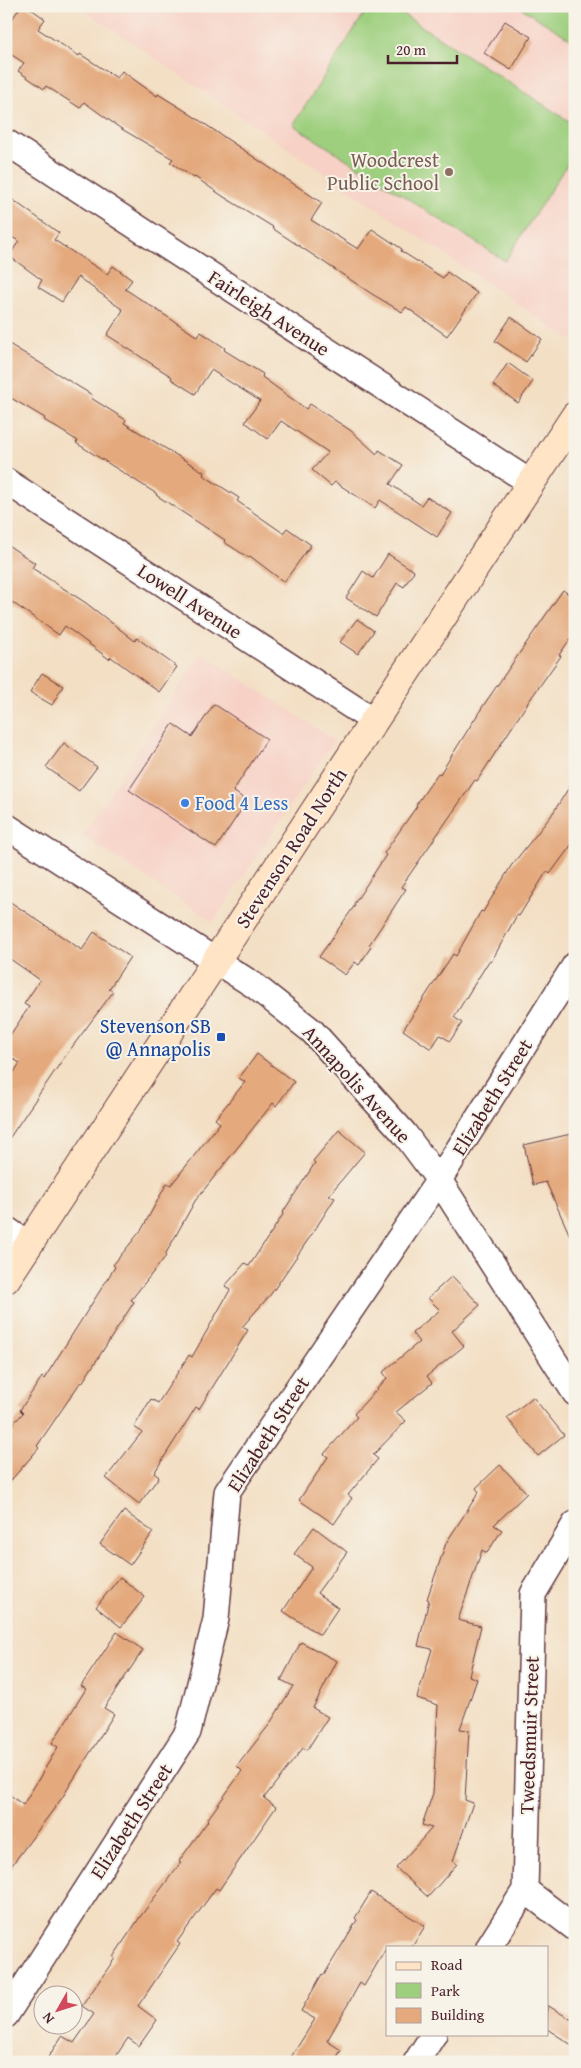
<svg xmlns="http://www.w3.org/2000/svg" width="581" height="2068" font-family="'Gentium Book Plus',serif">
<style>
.built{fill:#f7d1c6}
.green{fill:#9dcf7e;stroke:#747754}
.building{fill:#e4a97d}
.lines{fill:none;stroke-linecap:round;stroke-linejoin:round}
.street-casing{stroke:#633c42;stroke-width:28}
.secondary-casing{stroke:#633c42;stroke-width:30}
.street{stroke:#fff;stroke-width:25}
.secondary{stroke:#ffe4c6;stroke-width:28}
.education-dot{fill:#8d6e63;stroke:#f7f3e8;stroke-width:2}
.shop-dot{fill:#3f7fe0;stroke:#f7f3e8;stroke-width:2}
.transit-dot{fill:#1a4fb4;stroke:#f7f3e8;stroke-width:2}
.labels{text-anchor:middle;stroke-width:4;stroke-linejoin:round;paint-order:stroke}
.education-label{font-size:20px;fill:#785e54;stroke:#f7f3e8;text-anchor:end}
.street-label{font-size:20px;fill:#4a1f2b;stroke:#f7f3e8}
.shop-label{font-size:20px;fill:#366cbe;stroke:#f7f3e8;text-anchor:start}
.transit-label{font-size:20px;fill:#164399;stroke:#f7f3e8;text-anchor:end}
</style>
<rect width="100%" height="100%" fill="#f7f3e8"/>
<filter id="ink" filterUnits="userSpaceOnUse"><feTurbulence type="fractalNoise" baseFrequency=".02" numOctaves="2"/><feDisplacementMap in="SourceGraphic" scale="10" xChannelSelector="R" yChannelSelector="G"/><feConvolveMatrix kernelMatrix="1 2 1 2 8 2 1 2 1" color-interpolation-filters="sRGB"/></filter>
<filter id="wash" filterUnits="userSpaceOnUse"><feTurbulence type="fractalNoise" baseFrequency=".0096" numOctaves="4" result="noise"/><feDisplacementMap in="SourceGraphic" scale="20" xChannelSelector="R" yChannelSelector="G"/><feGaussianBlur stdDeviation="1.12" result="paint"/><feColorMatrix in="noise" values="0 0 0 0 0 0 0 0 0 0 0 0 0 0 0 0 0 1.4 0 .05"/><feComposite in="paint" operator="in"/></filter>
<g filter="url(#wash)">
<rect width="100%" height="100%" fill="#f3dfc4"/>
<g class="built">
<polygon points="78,6 575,6 575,337 572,341"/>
<polygon points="202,653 334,740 213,922 82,835"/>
</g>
<g class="green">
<polygon points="369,6 390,6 575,125 575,152 505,261 293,125"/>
<polygon points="518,6 575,6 575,42"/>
</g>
<g id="blocks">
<g class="building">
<polygon points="21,6 27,6 45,19 38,29 79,56 80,54 117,78 122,71 157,96 158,94 187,112 322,203 311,220 358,249 372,229 402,249 401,251 443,278 447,272 477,293 447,336 406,307 402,312 372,294 272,228 273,227 224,197 195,177 194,178 170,162 173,159 120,128 84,102 80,108 46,86 44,89 18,71 24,63 6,51 6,28"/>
<polygon points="505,21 531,37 511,70 484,53"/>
<polygon points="6,195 59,233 54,240 107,274 113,266 132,280 125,289 198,337 201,332 225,348 224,350 263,374 262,377 306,409 310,404 350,430 377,454 379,450 403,465 390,484 421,505 427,497 452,513 437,537 380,500 375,508 335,482 331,486 312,470 328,452 281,421 268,439 245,422 260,401 211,370 195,394 171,379 172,377 107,335 123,310 78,277 62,302 38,287 42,280 9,256 19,241 6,234"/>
<polygon points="511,317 542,339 526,362 495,341"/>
<polygon points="6,342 92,395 91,398 126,420 124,423 204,472 203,475 239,498 237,501 283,533 287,528 311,545 284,582 250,556 249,558 224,542 225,540 156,495 157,494 76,443 78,441 44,420 45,418 6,395"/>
<polygon points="508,363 533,381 518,403 493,385"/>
<polygon points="6,544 35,563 32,568 86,603 135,641 137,638 177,667 159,692 111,657 109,659 65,626 59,635 6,598"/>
<polygon points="388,554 414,571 404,587 397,583 376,617 346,598 363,571 373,578"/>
<polygon points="563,590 575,599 575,632 559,655 561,656 529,701 477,781 475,780 401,887 406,889 369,945 371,947 359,965 355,962 345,975 319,957 355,905 354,904 386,855 384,853 417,806 416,805 438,773 440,774 483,706"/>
<polygon points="357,619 374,631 358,654 340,642"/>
<polygon points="42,673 63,686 52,705 30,692"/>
<polygon points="214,704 267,739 233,791 247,801 216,848 129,790 173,724 192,737"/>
<polygon points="64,743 97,767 79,791 46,767"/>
<polygon points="575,778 575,840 550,874 547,871 519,916 517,915 491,962 489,961 454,1017 462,1023 450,1041 440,1035 431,1049 403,1030 453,954 456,956 481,911 483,912 511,866 551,816"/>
<polygon points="6,899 82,950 94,932 130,957 109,989 113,992 61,1062 6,1143 6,1084 20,1063 6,1055 6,1041 29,1007 24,1004 40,980 6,956"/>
<polygon points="257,1054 294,1082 276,1106 273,1103 195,1201 165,1255 166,1256 131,1300 134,1302 82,1383 80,1383 37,1446 39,1448 6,1486 6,1432 23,1413 20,1410 42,1377 44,1379 115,1267 113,1265 142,1229 167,1183 171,1185 220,1123 215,1119 245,1082 239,1078"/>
<polygon points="339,1130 365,1152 329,1195 335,1198 314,1231 271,1294 242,1327 248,1330 199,1409 196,1407 154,1473 159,1477 139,1504 106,1478 142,1432 134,1427 151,1399 158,1403 189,1355 192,1357 230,1290 225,1286 245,1263 249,1266 284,1213 283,1212 315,1163 313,1161"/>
<polygon points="575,1133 575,1247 546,1182 533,1185 524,1145"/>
<polygon points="452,1276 480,1305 452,1331 464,1346 427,1376 432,1383 396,1412 406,1421 373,1455 378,1459 348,1495 352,1498 334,1524 299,1500 328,1457 324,1454 357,1417 354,1414 387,1378 383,1372 419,1342 412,1333 440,1310 428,1298"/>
<polygon points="533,1397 564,1435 538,1456 507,1418"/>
<polygon points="500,1465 527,1493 494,1525 502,1530 487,1553 482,1550 458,1620 481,1626 469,1676 477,1679 460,1729 469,1730 465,1800 473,1803 453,1861 457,1864 428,1897 396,1868 432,1828 422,1825 433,1793 438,1705 417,1698 432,1649 418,1646 429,1600 427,1599 446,1543 479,1492 476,1488"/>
<polygon points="124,1511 153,1532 130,1565 100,1544"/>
<polygon points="314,1527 347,1552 317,1593 338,1608 320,1635 283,1611 312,1567 294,1554"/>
<polygon points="120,1577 145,1597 121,1627 96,1607"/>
<polygon points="117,1632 143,1650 104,1708 114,1714 62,1798 6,1873 6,1792 23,1805 58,1747 52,1743 86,1689 81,1686"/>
<polygon points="301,1642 337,1661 313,1708 328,1717 307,1750 303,1748 264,1798 276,1807 219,1890 216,1888 177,1942 180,1944 138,2006 157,2020 139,2046 128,2038 112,2062 45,2062 62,2036 74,2043 94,2014 82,2006 115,1958 113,1957 140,1917 181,1862 179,1861 208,1821 207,1820 242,1771 237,1766 269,1725 293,1686 281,1680"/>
<polygon points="371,1892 425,1926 412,1947 387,1947 364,1986 360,1983 327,2041 341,2050 334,2062 288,2062 315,2019 301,2011 322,1974 324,1975 357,1920 355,1918"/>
<polygon points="547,2005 575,2022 575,2047 547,2029"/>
</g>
</g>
</g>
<g filter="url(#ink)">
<use href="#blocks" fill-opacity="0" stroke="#633c42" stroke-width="1"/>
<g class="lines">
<defs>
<g id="street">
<polyline points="6,142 531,483"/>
<polyline points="6,481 374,721"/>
<polyline points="6,826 255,986 312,1031 404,1133 439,1180 575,1393"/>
<polyline points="6,1229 29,1245"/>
<polyline points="525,1890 575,1928"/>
<polyline points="489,1947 525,1890 533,1594 575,1524"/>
<polyline points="6,2015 188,1732 216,1619 227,1492 439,1180 575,965"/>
<polyline points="416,2062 434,2034"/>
</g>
<polyline id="secondary" points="6,1279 575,416"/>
</defs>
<use href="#street" class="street-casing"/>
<use href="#secondary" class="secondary-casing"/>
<use href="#street" class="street"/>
<use href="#secondary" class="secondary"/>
</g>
</g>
<circle class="education-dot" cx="449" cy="172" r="5"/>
<circle class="shop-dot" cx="185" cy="803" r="5"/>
<rect class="transit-dot" x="216" y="1032" width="10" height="10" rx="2.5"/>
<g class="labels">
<g class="education-label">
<text x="439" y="167">Woodcrest<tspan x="439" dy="23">Public School</tspan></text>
</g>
<g class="street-label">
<text transform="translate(269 313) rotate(33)" y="7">Fairleigh Avenue</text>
<text transform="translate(190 601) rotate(33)" y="7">Lowell Avenue</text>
<text transform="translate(291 848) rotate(-57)" y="7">Stevenson Road North</text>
<text transform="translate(357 1084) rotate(48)" y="7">Annapolis Avenue</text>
<text transform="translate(492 1097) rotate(-58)" y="7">Elizabeth Street</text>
<text transform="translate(268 1434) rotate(-57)" y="7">Elizabeth Street</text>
<text transform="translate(529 1735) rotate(-88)" y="7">Tweedsmuir Street</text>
<text transform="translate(131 1821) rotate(-57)" y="7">Elizabeth Street</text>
</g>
<g class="shop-label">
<text x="195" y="810">Food 4 Less</text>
</g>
<g class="transit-label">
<text x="211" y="1033">Stevenson SB<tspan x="211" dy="23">@ Annapolis</tspan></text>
</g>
</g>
<rect width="581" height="2068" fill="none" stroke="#f7f3e8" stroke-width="25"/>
<rect x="386" y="1946" width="162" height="90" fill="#f7f3e8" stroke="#b29e9c"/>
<rect x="396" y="1962" width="25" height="8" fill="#ffe4c6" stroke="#b29e9c"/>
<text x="431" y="1970" font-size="15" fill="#4a1f2b">Road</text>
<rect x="396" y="1983" width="25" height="15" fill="#9dcf7e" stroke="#b29e9c"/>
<text x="431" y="1996" font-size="15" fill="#4a1f2b">Park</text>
<rect x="396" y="2008" width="25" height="15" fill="#e4a97d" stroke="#b29e9c"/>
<text x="431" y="2020" font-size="15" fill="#4a1f2b">Building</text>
<g transform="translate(58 2010) rotate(231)"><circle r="24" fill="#f7f3e8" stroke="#b29e9c"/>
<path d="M0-4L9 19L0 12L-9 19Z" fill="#d1495b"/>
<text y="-8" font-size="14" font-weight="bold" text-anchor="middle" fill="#4a1f2b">N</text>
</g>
<path d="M388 55v8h69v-8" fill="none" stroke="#4a1f2b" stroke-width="2.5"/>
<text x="396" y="55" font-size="15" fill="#4a1f2b" stroke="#f7f3e8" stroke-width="4" paint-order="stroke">20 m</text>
</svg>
